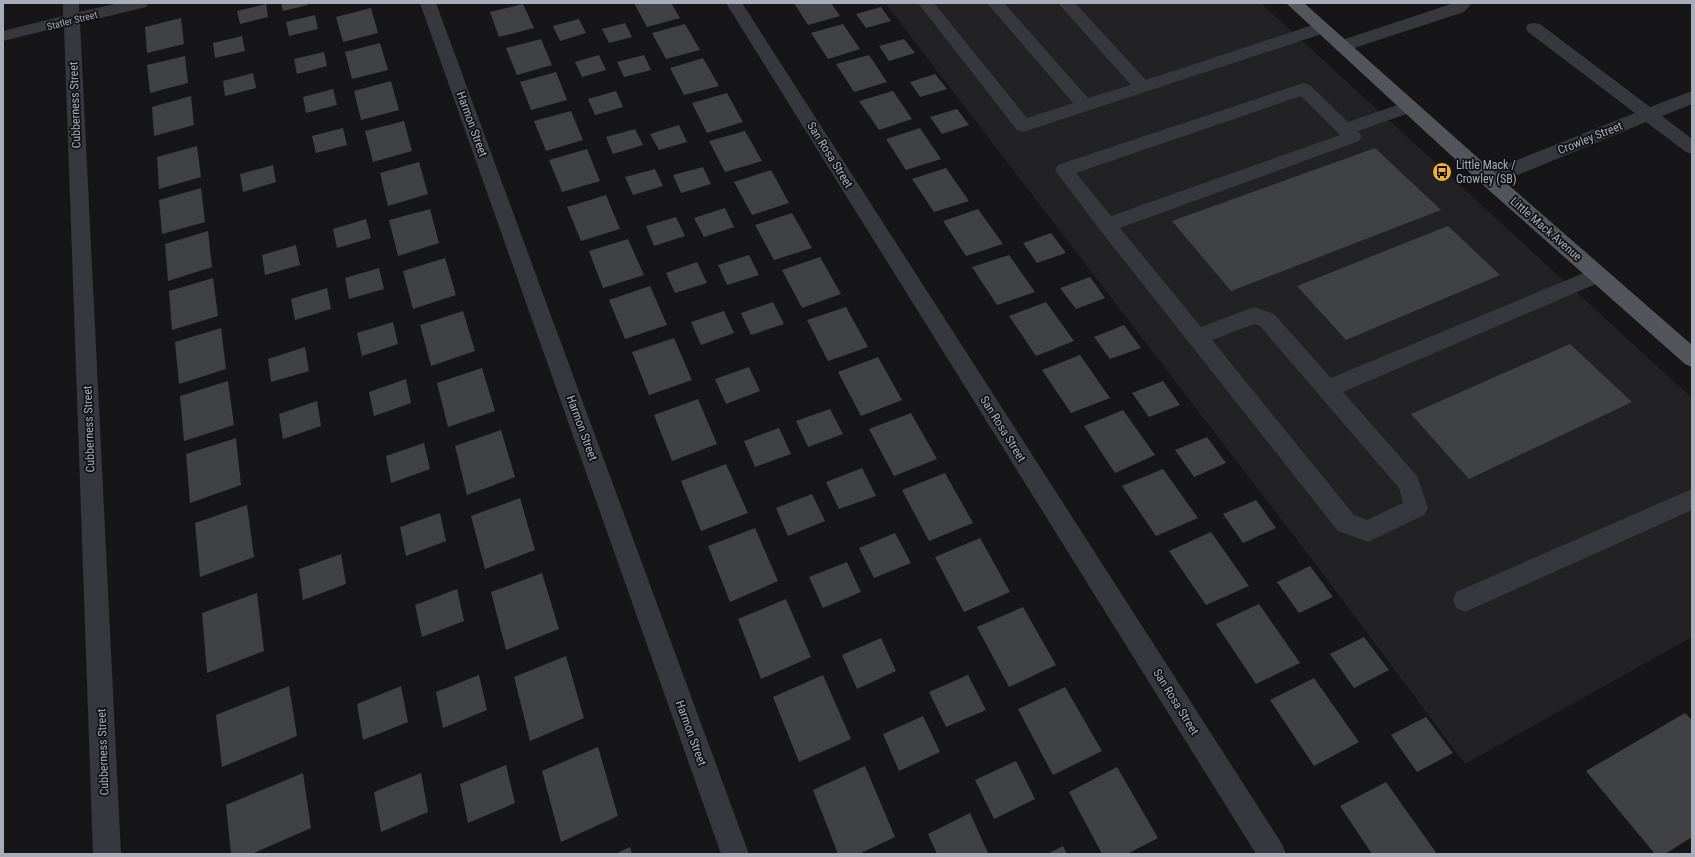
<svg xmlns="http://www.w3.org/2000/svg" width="1695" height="857" font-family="'Roboto Condensed',sans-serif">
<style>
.built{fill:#222225}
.building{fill:#404145}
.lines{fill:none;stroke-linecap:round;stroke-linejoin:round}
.minor{fill:#37383d;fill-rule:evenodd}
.major{fill:#53555c;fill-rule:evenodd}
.labels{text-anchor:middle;stroke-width:3.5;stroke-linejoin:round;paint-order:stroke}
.far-street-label{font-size:10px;fill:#a8adb8;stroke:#111113}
.street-label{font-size:12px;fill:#a8adb8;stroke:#111113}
.poi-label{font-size:12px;fill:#a8adb8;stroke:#111113;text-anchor:start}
</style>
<rect width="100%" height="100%" fill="#161618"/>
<polygon class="built" points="885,3 1261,3 1692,398 1692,637 1465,764 1314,562"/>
<g class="building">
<polygon points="281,3 307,3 308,5 283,11"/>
<polygon points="634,3 671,3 680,18 647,27"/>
<polygon points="794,3 831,3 840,16 808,25"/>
<polygon points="266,4 268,17 240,24 237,11"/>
<polygon points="523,4 534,28 499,37 490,12"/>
<polygon points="881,7 891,21 866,28 856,14"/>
<polygon points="371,8 378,33 343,42 336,17"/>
<polygon points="315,15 318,29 289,36 286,22"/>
<polygon points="181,18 184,44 147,53 145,27"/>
<polygon points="579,19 586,33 560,41 553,26"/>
<polygon points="625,23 632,37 609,43 602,29"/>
<polygon points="685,24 700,50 666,59 652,33"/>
<polygon points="843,24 860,49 828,59 811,33"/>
<polygon points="242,36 245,51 215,58 213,43"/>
<polygon points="541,39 552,65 517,75 506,48"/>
<polygon points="904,39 915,53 889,61 879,46"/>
<polygon points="380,43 388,70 352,79 345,52"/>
<polygon points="324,52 327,66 297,74 294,59"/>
<polygon points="599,55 606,70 582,77 575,62"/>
<polygon points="644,55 651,70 624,77 617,62"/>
<polygon points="869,55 887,82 854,92 836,64"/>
<polygon points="185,56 188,83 150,93 147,65"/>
<polygon points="703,58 719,86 684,95 670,68"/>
<polygon points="556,72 567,100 531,110 520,82"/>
<polygon points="253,73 256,88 225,96 223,81"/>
<polygon points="935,74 947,89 920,97 910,82"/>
<polygon points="391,81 399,110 361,120 354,91"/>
<polygon points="333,89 337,105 306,113 303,97"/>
<polygon points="616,91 623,107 595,115 588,99"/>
<polygon points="893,91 912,119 879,130 859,101"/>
<polygon points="727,93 743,122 707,133 692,103"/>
<polygon points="191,96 194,125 154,136 152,107"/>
<polygon points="957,109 969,125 942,134 930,117"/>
<polygon points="571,111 583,140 546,151 534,121"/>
<polygon points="404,121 412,151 373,162 365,131"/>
<polygon points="679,125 687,142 659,150 650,134"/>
<polygon points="343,128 347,145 316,153 312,136"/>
<polygon points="920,128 941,159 906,170 886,139"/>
<polygon points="635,129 643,145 613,154 606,137"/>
<polygon points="745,131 762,161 725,172 709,141"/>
<polygon points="197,146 201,177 159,189 157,157"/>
<polygon points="1375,148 1441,210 1231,291 1172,221"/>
<polygon points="587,149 600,181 562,192 549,160"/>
<polygon points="419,162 428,194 388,206 380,173"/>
<polygon points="273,165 276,182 243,192 240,174"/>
<polygon points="703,167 711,184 681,193 673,175"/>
<polygon points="946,168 969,201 934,212 912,179"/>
<polygon points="655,169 663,186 633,195 625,177"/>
<polygon points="771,170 789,203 752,215 734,182"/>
<polygon points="201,188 205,222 162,234 159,200"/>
<polygon points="606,195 620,229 581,241 567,207"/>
<polygon points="725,208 734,227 704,237 694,218"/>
<polygon points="430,209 439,243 398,256 389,220"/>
<polygon points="978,209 1003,244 966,256 943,221"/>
<polygon points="792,213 812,248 774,260 755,225"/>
<polygon points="676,217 685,236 654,246 646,226"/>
<polygon points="366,219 371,238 337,248 333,229"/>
<polygon points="1448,226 1500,275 1346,340 1297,286"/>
<polygon points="208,231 212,267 168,281 165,244"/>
<polygon points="1051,233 1066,253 1037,263 1023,243"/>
<polygon points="628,239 644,275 603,288 589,251"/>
<polygon points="296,245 300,265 265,275 262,255"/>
<polygon points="749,255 759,275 727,285 718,265"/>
<polygon points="1009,255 1035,292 997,305 972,267"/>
<polygon points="820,257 841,294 802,308 782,270"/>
<polygon points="445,258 456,295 413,309 403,271"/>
<polygon points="697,262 707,283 675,293 666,273"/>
<polygon points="379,268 384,289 349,299 345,278"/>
<polygon points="1090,277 1105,298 1076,309 1060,288"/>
<polygon points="213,278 218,316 172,330 169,291"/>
<polygon points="650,286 667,325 625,339 609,300"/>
<polygon points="327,288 331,309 295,320 291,299"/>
<polygon points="773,302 784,324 751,335 741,313"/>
<polygon points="1046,302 1074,341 1036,356 1009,316"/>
<polygon points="846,307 868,347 828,361 807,320"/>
<polygon points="463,311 475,351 431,366 420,325"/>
<polygon points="724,311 734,333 701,345 691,322"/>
<polygon points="393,322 398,344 362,356 357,333"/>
<polygon points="1124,325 1141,348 1110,359 1094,337"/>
<polygon points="221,328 226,369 179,384 175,342"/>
<polygon points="674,338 692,380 649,395 632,352"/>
<polygon points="1570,344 1632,402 1469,479 1411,414"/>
<polygon points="305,347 309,371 271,382 268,359"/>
<polygon points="1080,355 1110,398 1071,413 1042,370"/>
<polygon points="878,357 902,400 861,416 838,372"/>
<polygon points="749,367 760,391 726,404 715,379"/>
<polygon points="482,368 495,411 448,427 437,383"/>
<polygon points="406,379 411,403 374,416 369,392"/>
<polygon points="228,381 234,425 184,441 180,396"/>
<polygon points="1163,381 1180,405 1149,417 1132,393"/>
<polygon points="698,399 717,444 672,461 654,415"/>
<polygon points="317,401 321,426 283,439 279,414"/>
<polygon points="830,409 843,434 808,447 796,421"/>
<polygon points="1123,410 1155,455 1115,473 1084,426"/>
<polygon points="911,413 937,459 894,476 869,429"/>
<polygon points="779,428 791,454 755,467 744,441"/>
<polygon points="501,430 515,477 467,495 455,446"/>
<polygon points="1207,437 1226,463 1194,477 1175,450"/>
<polygon points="236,438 241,485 190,503 186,454"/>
<polygon points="424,443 430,469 391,483 386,456"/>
<polygon points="726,464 748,513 701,531 681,481"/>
<polygon points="862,468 876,496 839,509 826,482"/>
<polygon points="1163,469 1198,518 1156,536 1122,486"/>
<polygon points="945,473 973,523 929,541 902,490"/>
<polygon points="812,494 825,521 788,536 776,508"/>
<polygon points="520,498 535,550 485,569 471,516"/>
<polygon points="1256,500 1276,528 1243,543 1223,514"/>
<polygon points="247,505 254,557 200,577 195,523"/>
<polygon points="440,513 446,541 406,556 400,527"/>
<polygon points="755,528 778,581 730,602 708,546"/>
<polygon points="1211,532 1249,586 1206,605 1169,551"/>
<polygon points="895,533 911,563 874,578 859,548"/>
<polygon points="980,538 1010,592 964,612 935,557"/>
<polygon points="341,554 346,584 303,600 299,569"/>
<polygon points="847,562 861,592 823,608 809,577"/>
<polygon points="1310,566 1333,597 1299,613 1277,582"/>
<polygon points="542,573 559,629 506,650 491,592"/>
<polygon points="457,589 464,621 422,637 415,605"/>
<polygon points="257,593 264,651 207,673 202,613"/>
<polygon points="786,599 811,657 761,679 738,619"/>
<polygon points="1259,604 1300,663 1256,684 1216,624"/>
<polygon points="1023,607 1056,665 1009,687 977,627"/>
<polygon points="1364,637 1389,670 1354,688 1330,654"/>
<polygon points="881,638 896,671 857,689 842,655"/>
<polygon points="566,656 584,718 530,741 514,677"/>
<polygon points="479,675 487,710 443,728 436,692"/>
<polygon points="823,675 851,739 799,762 773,697"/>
<polygon points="968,675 986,710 946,727 929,692"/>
<polygon points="1314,678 1359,742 1314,766 1270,700"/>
<polygon points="289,686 297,736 222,767 216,715"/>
<polygon points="401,686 408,722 363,740 357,704"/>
<polygon points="1065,687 1102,751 1053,775 1018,709"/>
<polygon points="1685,713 1692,720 1692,837 1665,854 1655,854 1586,771"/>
<polygon points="923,716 940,752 899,771 883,734"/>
<polygon points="1426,717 1453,753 1417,772 1391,735"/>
<polygon points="598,747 618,816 561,842 542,771"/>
<polygon points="1016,761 1035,799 994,819 975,780"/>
<polygon points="506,765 515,803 468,823 460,784"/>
<polygon points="865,766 895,837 859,854 838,854 813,790"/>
<polygon points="1117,767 1158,838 1127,854 1102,854 1069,792"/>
<polygon points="303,773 311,828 252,854 231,854 226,805"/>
<polygon points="421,773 428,812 381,832 374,792"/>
<polygon points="1386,782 1437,854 1372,854 1340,806"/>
<polygon points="970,813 988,853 937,854 928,834"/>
<polygon points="1063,846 1067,854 1047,854"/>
<polygon points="630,847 632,854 615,854"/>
</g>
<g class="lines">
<g class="minor">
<polygon points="63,3 79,3 79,12 119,3 148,3 146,7 80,23 121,854 93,854 64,26 3,41 3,31 63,16"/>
<polygon points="420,3 436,3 749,854 721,854"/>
<polygon points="726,3 742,3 1282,844 1286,854 1256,854"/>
<polygon points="918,3 934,3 1027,118 1073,103 987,3 1004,3 1088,98 1131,85 1058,3 1075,3 1146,80 1316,24 1322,23 1328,24 1330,28 1328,32 1023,132 1017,130"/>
<polygon points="1454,3 1472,3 1464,12 1348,50 1342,51 1336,50 1334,46 1336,42"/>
<polygon points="1534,23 1540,24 1650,107 1692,91 1692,104 1662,116 1692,139 1692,154 1686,152 1646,122 1496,184 1489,186 1482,184 1480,179 1482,174 1635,113 1528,32 1526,28 1528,24"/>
<path d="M1304,83l6,2 38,37 61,-21 6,2 3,4 -3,4 -57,20 4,6 -3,4 -239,87 81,99 53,-20 20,7 57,64 260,-108 7,-3 7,3 3,5 -3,5 -262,112 74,84 11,32 -4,7 -56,27 -30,-11 -238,-301 -45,-60 3,-5zM1301,96l39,39 -229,81 -35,-43zM1254,324l6,2 139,162 4,15 -36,17 -13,-5 -142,-175z"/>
<polygon points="1692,489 1692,510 1474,608 1465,612 1456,608 1453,600 1456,592"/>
</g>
<polygon class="major" points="1286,3 1304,3 1496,174 1692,345 1692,367 1685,364 1482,184"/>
</g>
<defs>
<symbol id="bus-disc" viewBox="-11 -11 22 22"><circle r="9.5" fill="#f2b134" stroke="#111113"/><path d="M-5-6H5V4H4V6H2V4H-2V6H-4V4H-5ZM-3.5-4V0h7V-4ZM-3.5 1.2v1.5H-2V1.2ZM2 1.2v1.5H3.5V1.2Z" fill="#111"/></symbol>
</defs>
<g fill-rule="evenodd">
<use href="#bus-disc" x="1431" y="161" width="22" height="22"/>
</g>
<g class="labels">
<g class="far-street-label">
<text transform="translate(72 20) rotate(-14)" y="4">Statler Street</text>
</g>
<g class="street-label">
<text transform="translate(75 105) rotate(-92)" y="4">Cubberness Street</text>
<text transform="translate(472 124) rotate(70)" y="4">Harmon Street</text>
<text transform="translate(1590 138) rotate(-22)" y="4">Crowley Street</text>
<text transform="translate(830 155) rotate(58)" y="4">San Rosa Street</text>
<text transform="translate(1546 229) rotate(41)" y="4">Little Mack Avenue</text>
<text transform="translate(582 428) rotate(70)" y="4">Harmon Street</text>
<text transform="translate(89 429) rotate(-92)" y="4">Cubberness Street</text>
<text transform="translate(1003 429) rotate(58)" y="4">San Rosa Street</text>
<text transform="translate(1176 702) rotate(58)" y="4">San Rosa Street</text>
<text transform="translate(691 733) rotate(70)" y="4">Harmon Street</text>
<text transform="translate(103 752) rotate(-92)" y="4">Cubberness Street</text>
</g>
<g class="poi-label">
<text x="1456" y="169">Little Mack /<tspan x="1456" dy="14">Crowley (SB)</tspan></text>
</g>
</g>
<rect width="1695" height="857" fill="none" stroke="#a8adb8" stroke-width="8"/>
</svg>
